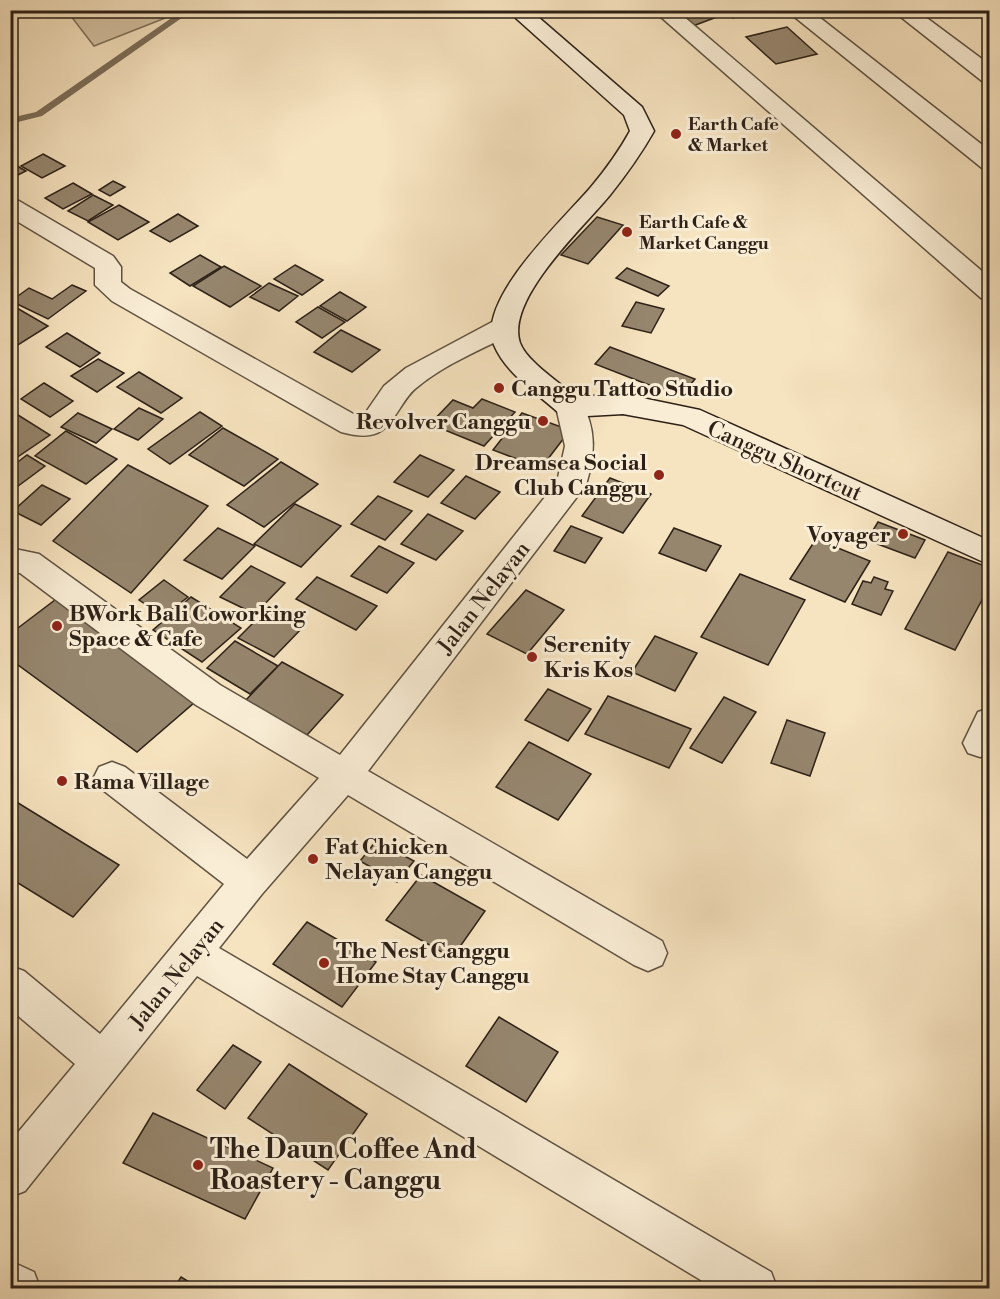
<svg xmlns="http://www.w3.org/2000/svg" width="1000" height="1299" font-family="'Libre Bodoni',serif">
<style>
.green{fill:#d4c2a2;stroke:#80725c;stroke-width:1.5}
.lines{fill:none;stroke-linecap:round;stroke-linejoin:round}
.stream{fill:#7d6e5a;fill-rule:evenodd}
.building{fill:#96866e;stroke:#2d2117;stroke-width:1.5}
.street-casing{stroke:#5f5241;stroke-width:3}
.secondary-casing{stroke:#2d2117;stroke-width:3}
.street{fill:#f9edd5;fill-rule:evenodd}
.secondary{fill:#f9edd5;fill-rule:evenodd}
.poi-dot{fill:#8f2418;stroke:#f9edd5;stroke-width:2}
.labels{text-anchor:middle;stroke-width:6;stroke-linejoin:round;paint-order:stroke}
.far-poi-label{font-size:18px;font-weight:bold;fill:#2d2117;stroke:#f9edd5;text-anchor:start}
.poi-label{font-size:22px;font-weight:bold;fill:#2d2117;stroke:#f9edd5;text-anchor:start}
.street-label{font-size:22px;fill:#2d2117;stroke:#f9edd5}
.near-poi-label{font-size:27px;font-weight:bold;fill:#2d2117;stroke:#f9edd5;text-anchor:start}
</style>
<rect width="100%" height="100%" fill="#f6e3bf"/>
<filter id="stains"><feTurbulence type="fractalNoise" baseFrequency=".00333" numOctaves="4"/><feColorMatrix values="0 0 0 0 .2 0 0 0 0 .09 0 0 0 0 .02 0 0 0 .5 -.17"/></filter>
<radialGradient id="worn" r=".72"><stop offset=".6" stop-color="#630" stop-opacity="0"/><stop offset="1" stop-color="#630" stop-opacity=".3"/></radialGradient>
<polygon class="green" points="67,11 183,11 94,46"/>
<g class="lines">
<polygon class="stream" points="183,10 193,10 42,116 10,124 10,118 36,112"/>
</g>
<g class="building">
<polygon points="676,10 707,10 717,17 690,27"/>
<polygon points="722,10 758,10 733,18"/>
<polygon points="787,27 817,54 776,64 746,37"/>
<polygon points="43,154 65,166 42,178 21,166"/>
<polygon points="10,162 26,171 10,179"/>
<polygon points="113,181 125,187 110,196 99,190"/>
<polygon points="73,183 92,194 63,209 45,198"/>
<polygon points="93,195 113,205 88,221 68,211"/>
<polygon points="119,205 149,222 118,240 88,222"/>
<polygon points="178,214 198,226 170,242 150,231"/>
<polygon points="597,217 623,225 588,264 561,255"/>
<polygon points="200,255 221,267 190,286 170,273"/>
<polygon points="295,265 323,280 302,295 274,279"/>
<polygon points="224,266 261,286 230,307 193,286"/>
<polygon points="627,268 669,286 658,296 616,278"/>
<polygon points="269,283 298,296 279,311 250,297"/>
<polygon points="72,285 86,291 48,319 11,301 29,288 52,299"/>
<polygon points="340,292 366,307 347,321 320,306"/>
<polygon points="636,302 664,309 651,333 622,326"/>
<polygon points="10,304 48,326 10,350"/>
<polygon points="318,307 345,322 322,338 296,322"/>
<polygon points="341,330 380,350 352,372 314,352"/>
<polygon points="67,333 100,353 80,367 46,347"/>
<polygon points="610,347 695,379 680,397 595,364"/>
<polygon points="98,359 124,373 97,392 71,376"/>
<polygon points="139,372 182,398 161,413 117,387"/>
<polygon points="44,383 73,401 50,417 21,399"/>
<polygon points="482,399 515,412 484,446 430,424 453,400 473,408"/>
<polygon points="139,408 163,419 138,440 114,429"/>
<polygon points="200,412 222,426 170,464 148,449"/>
<polygon points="78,413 112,429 96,443 61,427"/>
<polygon points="522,413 570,430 541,468 493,450"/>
<polygon points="18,415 50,435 10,462 10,420"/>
<polygon points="223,428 278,459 244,486 189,455"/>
<polygon points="66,431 117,459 86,484 35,456"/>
<polygon points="27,455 45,466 10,492 10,468"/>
<polygon points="420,455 454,470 428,497 394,482"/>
<polygon points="281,462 318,484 264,527 227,505"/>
<polygon points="128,465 208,506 131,593 53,541"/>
<polygon points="466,476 500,492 475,519 441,503"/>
<polygon points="610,478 651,494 623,533 582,516"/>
<polygon points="42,485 70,499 41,525 13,511"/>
<polygon points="378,496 412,511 385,540 351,524"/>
<polygon points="295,504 341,526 301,567 254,544"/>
<polygon points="428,514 463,531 436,560 401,544"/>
<polygon points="878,522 925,540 915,558 867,540"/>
<polygon points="571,526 602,538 585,563 554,551"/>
<polygon points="218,528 255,546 222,579 184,560"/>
<polygon points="674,528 721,546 706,571 659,553"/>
<polygon points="816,539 870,561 845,602 790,579"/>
<polygon points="379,546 414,563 387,593 351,576"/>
<polygon points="948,552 990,568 990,585 955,650 905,629"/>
<polygon points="251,566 285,583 255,614 220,597"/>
<polygon points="740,574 805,600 768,665 701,637"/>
<polygon points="317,577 377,606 356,630 296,599"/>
<polygon points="874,577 888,582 885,589 893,591 881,615 852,604 863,581 871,583"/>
<polygon points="164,580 188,597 163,616 139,600"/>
<polygon points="526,590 564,610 527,654 487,634"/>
<polygon points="59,597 202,696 137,752 10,659 10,634"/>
<polygon points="191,597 241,628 202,662 153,630"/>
<polygon points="269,607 305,625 274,657 238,638"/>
<polygon points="655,636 697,653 675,691 632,672"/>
<polygon points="235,641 278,666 250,694 207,668"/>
<polygon points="282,662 343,695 307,735 245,701"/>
<polygon points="548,689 591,709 568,741 525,720"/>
<polygon points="608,696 691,729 669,768 585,734"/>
<polygon points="724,697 756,712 722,763 690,748"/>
<polygon points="787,720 825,733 810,776 771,763"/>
<polygon points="529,742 591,774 558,820 496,787"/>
<polygon points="10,798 119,865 73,917 10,878"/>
<polygon points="376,841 414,861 397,882 360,861"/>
<polygon points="421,875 485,911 452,958 386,920"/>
<polygon points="307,922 376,962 342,1007 273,964"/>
<polygon points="499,1017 558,1052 526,1102 466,1066"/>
<polygon points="233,1045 261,1062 225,1109 197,1090"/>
<polygon points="289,1064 367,1114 328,1170 248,1118"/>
<polygon points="153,1113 273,1168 245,1219 123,1163"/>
<polygon points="181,1277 199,1288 174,1288"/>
</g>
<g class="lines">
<defs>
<g id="street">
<polygon points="653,10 676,10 990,278 990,300 981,298"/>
<polygon points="786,10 810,10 990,151 990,170 982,168"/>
<polygon points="892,10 916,10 990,65 990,83 982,81"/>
<path d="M10,199l9,2 94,55 8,11v15l9,7 227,127 7,-1 20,-29 22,-18 88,-47 10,-3 10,3 3,6 -3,6c-34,17 -69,31 -98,55 -14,11 -23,39 -39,45 -11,5 -25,2 -36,-1l-229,-131 -17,-16v-17l-85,-51z"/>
<path d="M570,397l10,3c17,28 15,55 6,85l-218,286 294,170 5,12 -5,12 -14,6 -14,-6 -286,-170 -86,99 -43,54 552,324 6,16h-63l-517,-312 -172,215 -15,6v-55l65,-78 -65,-55v-43l14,5 76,63 124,-150 -125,-97 -5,-10 5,-10 13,-5 13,5 122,92 72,-81 -123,-73 -176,-132 -10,-1v-24l29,6 181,131 120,70 217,-273 8,-36 -9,-39 4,-7z"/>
<polygon points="990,708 990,754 980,757 968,753 963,743 978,712"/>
<polygon points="10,1261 34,1272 40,1288 10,1288"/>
</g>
<path id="secondary" d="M507,10h23l112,97 12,24c-13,23 -28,44 -44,64 -26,32 -105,104 -90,148 7,19 42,41 56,54l47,-3 77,16 290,131v24l-307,-140 -60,-11 -53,3 -10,-3c-22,-20 -54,-40 -66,-69 -19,-45 70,-126 97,-158 15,-18 28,-36 39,-56l-6,-16z"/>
</defs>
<use href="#street" class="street-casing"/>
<use href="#secondary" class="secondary-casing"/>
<use href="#street" class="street"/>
<use href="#secondary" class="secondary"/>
</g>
<g class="poi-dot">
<circle cx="676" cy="134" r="6"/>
<circle cx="627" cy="232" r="6"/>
<circle cx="499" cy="388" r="6"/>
<circle cx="543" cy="421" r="6"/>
<circle cx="659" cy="475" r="6"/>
<circle cx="903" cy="534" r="6"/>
<circle cx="57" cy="626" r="6"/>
<circle cx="532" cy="657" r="6"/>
<circle cx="62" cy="781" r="6"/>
<circle cx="313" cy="859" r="6"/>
<circle cx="324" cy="963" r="6"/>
<circle cx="198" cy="1165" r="6"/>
</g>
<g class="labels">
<g class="far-poi-label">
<text x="688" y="130">Earth Cafe<tspan x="688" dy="21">&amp; Market</tspan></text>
<text x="639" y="228">Earth Cafe &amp;<tspan x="639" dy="21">Market Canggu</tspan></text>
</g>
<g class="poi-label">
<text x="511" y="396">Canggu Tattoo Studio</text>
<text x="531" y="429" text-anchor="end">Revolver Canggu</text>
<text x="647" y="470" text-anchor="end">Dreamsea Social<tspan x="647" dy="25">Club Canggu</tspan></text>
<text x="891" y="542" text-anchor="end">Voyager</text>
<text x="69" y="621">BWork Bali Coworking<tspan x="69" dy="25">Space &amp; Cafe</tspan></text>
<text x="544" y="652">Serenity<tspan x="544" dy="25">Kris Kos</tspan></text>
<text x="74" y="789">Rama Village</text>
<text x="325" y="854">Fat Chicken<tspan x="325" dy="25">Nelayan Canggu</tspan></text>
<text x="336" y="958">The Nest Canggu<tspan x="336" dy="25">Home Stay Canggu</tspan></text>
</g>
<g class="street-label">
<text transform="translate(785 460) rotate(24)" y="8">Canggu Shortcut</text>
<text transform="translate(483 597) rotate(-52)" y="8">Jalan Nelayan</text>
<text transform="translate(176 973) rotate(-51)" y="8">Jalan Nelayan</text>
</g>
<g class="near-poi-label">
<text x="210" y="1158">The Daun Coffee And<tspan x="210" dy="31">Roastery - Canggu</tspan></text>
</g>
</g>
<rect width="1000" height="1299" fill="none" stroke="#f6e3bf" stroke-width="36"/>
<rect x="12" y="12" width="976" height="1275" fill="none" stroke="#2d2117" stroke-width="3"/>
<rect x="18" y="18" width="964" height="1263" fill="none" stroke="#2d2117" stroke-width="1.5"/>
<rect width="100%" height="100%" filter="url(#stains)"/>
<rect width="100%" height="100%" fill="url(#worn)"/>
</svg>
